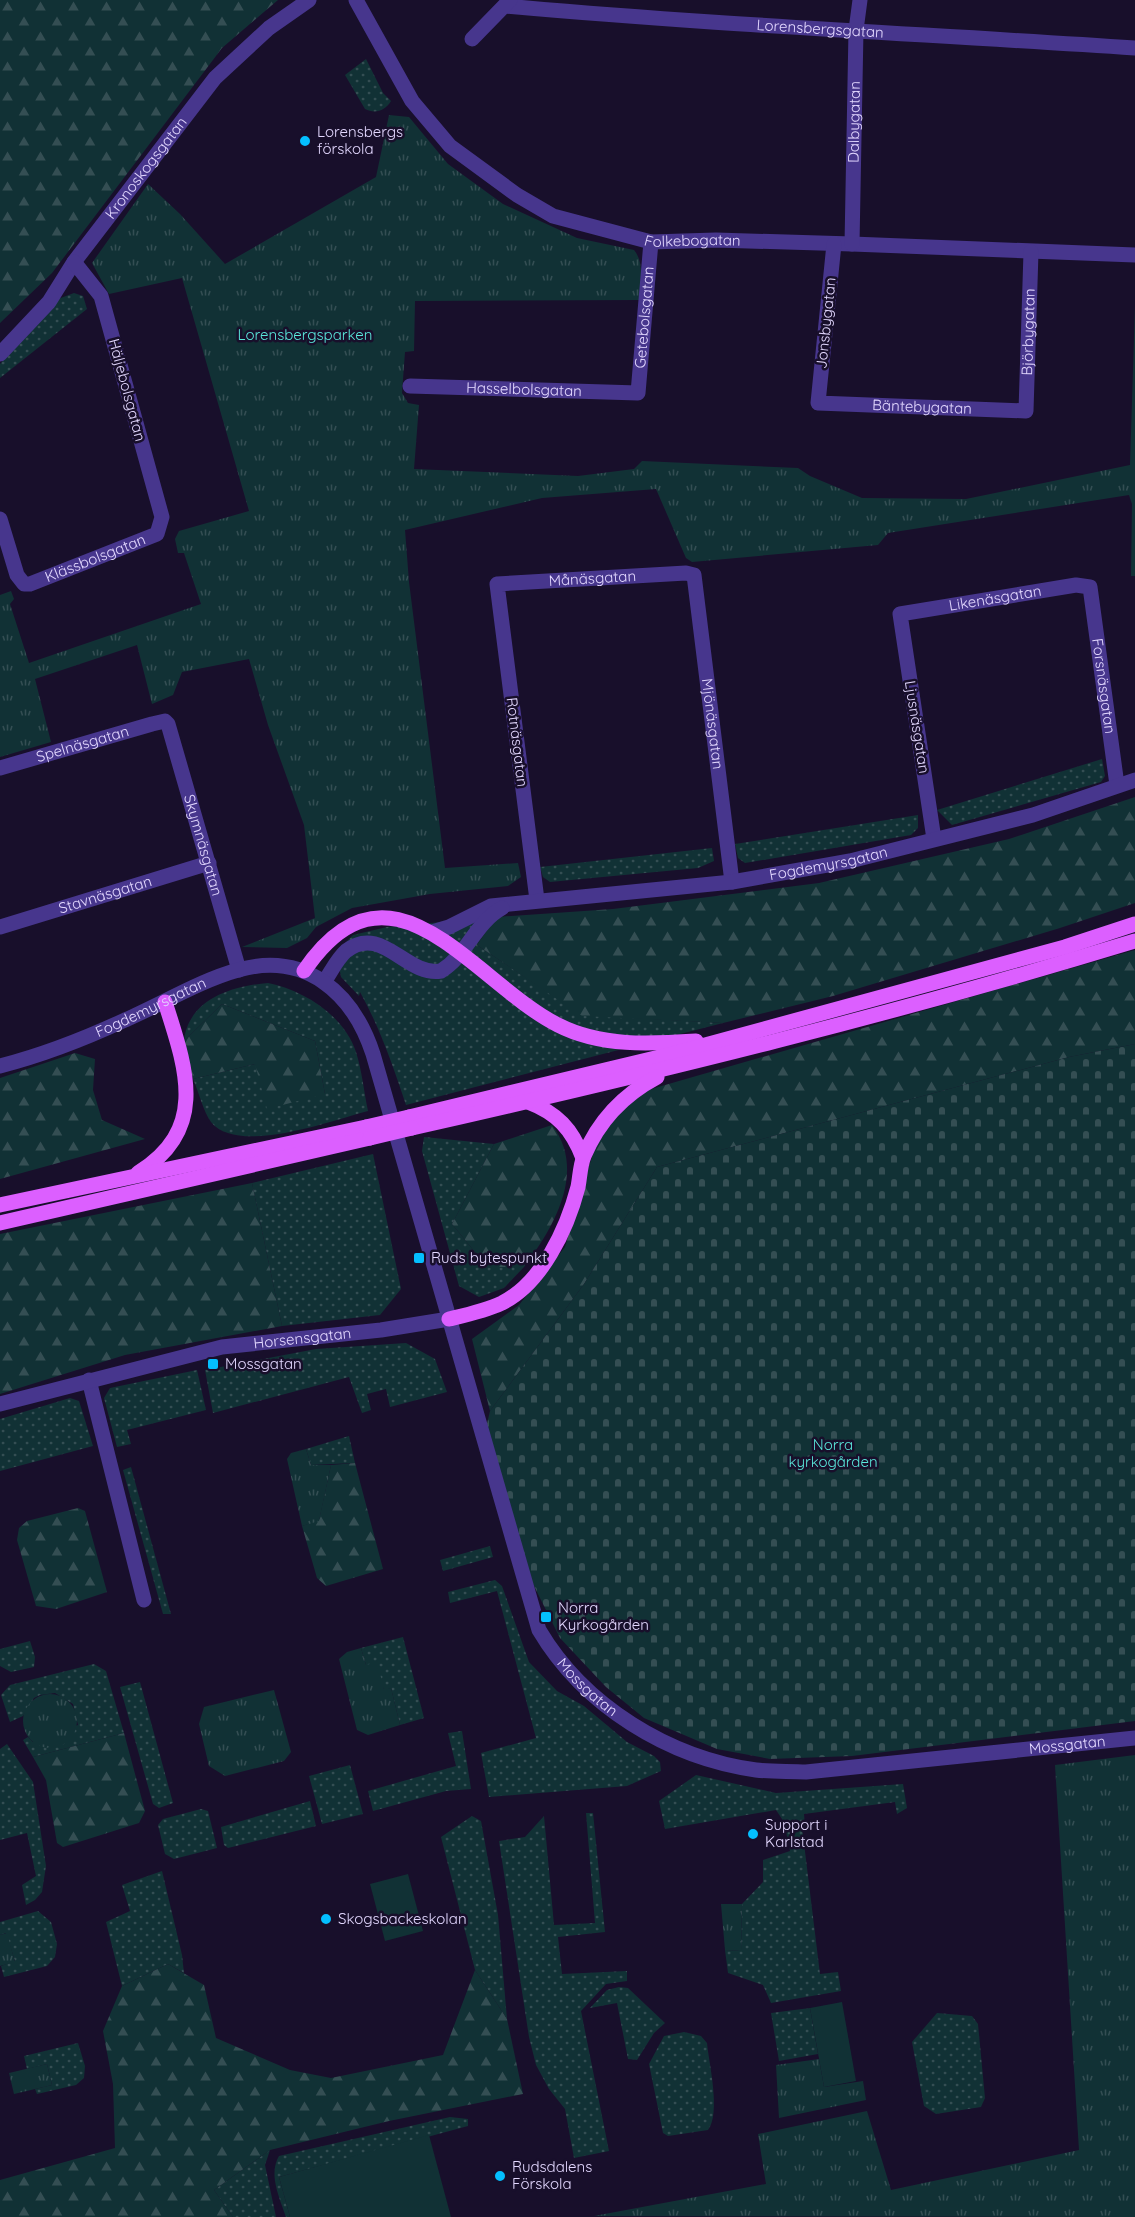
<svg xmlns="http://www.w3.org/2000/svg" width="1135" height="2217" font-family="Quicksand,sans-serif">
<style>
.grass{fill:url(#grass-dots)}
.forest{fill:url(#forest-firs)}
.cemetery{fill:url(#cemetery-stones)}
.park{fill:url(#park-tufts)}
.garden{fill:#113135}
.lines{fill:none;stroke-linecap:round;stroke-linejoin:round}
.minor{stroke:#47368d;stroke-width:15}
.major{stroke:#dc5fff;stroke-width:15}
.major-bridge{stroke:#dc5fff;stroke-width:15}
.poi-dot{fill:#04bfff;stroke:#180f2b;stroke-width:2}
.labels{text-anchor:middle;stroke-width:5;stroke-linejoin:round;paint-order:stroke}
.street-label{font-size:15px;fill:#e3d8ff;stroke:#180f2b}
.poi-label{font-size:15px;fill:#e3d8ff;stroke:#180f2b;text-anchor:start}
.park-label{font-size:15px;fill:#5ae9dc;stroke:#180f2b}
</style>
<defs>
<pattern id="grass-dots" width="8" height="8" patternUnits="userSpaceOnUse" patternTransform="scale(1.5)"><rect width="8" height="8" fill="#113135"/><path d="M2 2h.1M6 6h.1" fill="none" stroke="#344e53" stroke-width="1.8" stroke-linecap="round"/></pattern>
<pattern id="forest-firs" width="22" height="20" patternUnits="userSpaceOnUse" patternTransform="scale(1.5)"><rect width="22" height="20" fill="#113135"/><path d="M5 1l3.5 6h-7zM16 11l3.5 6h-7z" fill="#344e53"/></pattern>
<pattern id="cemetery-stones" width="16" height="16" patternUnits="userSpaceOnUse" patternTransform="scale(1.5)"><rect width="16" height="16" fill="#113135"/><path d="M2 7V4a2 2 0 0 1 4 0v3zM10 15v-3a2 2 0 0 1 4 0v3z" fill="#344e53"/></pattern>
<pattern id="park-tufts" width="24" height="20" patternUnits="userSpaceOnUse" patternTransform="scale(1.5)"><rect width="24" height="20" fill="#113135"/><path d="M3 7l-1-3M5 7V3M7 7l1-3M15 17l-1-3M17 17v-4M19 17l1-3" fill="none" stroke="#344e53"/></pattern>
</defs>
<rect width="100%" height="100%" fill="#180f2b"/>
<g class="grass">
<path d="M366,59l17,34 8,8c-6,10 -16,13 -26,8l-20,-34z"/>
<polygon points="74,293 83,296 87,309 0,378 0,364 58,299"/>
<polygon points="1102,759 1105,776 1101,782 952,825 937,810"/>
<polygon points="918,815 918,828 911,835 745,863 738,858 735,844"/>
<polygon points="712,848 714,861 698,868 550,882 543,877 540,867"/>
<path d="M496,917l-19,28 105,70 141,8 -317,82c-13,-39 -26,-77 -46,-113l-1,4 -18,-19 -3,-16 4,-15 11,-11 34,-8z"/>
<path d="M268,983c35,7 76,32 88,69 6,19 8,40 12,59 -35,9 -130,45 -157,11 -8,-11 -12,-30 -18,-43l62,-15 70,30 -10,-53 -93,-37 -38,37c4,-41 47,-55 84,-58z"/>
<polygon points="424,1137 494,1144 452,1224 487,1267 524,1267 504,1288 479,1297 459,1286 422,1151"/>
<polygon points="373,1154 401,1289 380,1315 282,1326 252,1183"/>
<polygon points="406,1343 435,1359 447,1392 390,1407 386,1389 367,1394 371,1410 362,1413 349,1377 213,1413 205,1370 316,1349"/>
<polygon points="197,1370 206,1410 127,1430 131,1444 117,1447 104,1398 110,1388"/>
<polygon points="70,1398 79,1401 93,1446 0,1471 0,1419"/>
<polygon points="349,1436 355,1463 311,1465 306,1449"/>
<polygon points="131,1467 171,1614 163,1614 123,1470"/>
<polygon points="490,1546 493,1557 443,1571 440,1560"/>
<polygon points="495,1580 502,1586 529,1662 557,1691 584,1706 627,1742 654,1756 660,1762 661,1771 627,1786 489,1797 481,1753 536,1738 497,1591 450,1603 448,1592"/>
<polygon points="403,1637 424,1718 400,1725 391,1688 385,1690 366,1665 361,1648"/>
<polygon points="30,1641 35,1657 34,1667 11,1672 0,1666 0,1649"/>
<polygon points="94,1664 106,1671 124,1733 33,1757 23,1740 28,1737 33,1742 78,1725 73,1704 55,1693 40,1695 34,1698 23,1716 10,1722 1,1695 10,1685"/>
<polygon points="140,1682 173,1803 159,1808 153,1804 120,1687"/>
<polygon points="462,1731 471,1789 446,1791 373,1811 368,1791 456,1766 448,1733"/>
<polygon points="7,1744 33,1782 46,1866 42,1892 35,1900 26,1905 22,1885 36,1876 27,1833 0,1840 0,1749"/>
<polygon points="350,1765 363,1814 322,1824 309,1776"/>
<polygon points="696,1775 776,1793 903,1784 907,1808 897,1814 895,1802 804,1814 805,1826 802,1827 820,1974 838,1972 841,1991 771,2003 763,1985 728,1973 725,1950 741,1951 742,1904 763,1882 763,1860 790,1851 784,1822 776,1810 665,1829 659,1801"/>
<polygon points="310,1801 316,1826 228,1848 224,1845 221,1827"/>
<polygon points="201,1809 208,1811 217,1848 174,1859 165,1854 158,1825 163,1819"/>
<polygon points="586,1813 593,1813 605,1932 558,1937 562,1974 627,1971 627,1981 606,1984 581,2011 609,2151 574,2158 565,2109 549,2089 536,2065 529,2037 499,1841 525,1837 544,1816 554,1925 595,1923"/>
<polygon points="472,1816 481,1821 498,1915 507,2019 475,1970 441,1837"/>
<polygon points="162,1871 182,1955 184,1973 168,1964 122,1986 106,1922 130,1911 122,1885"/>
<polygon points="38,1911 51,1922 57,1944 55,1957 47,1966 4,1977 1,1966 15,1961 6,1933 0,1935 0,1922"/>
<polygon points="619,1987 628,1988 665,2023 654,2033 637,2060 628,2059 617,2003 590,2008 607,1990"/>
<polygon points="810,2008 818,2054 779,2061 771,2013"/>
<polygon points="937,2013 972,2016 978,2024 985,2098 981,2107 936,2114 924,2106 912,2042"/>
<path d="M684,2032l17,4 6,7c2,21 14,70 1,87l-40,6 -5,-3 -14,-69 15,-28z"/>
<polygon points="78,2043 85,2066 84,2078 76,2085 37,2094 35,2089 52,2085 47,2064 27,2069 24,2056"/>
<path d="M450,2117l18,2v7l-189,51 11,40h-4c-6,-19 -18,-42 -7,-61z"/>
<polygon points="270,2150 265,2165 276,2217 233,2217 214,2190"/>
</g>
<g class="forest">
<polygon points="0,0 278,0 222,48 52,273 0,323"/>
<polygon points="1135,797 1135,903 1060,928 833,996 723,1023 582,1016 477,945 496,917 613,909 819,883 1009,839"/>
<polygon points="1135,950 1135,1044 1069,1057 657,1167 584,1284 490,1411 472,1339 519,1305 565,1247 597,1140 613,1100"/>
<polygon points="222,1004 315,1041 325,1094 267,1109 255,1064 193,1079 184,1041"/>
<polygon points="75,1053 95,1059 93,1090 102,1120 145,1139 0,1179 0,1078"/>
<path d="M552,1125c35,46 2,102 -28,142h-37l-35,-43 42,-80z"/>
<polygon points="252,1183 282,1326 125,1355 0,1394 0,1234"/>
<polygon points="355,1463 383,1569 326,1586 317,1578 302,1526 319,1520 331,1465"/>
<polygon points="78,1508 85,1511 107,1592 56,1609 36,1606 17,1540 19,1528 27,1521"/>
<polygon points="124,1733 145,1811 139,1823 63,1847 57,1843 46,1780 33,1757"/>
<polygon points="168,1964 204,1985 216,2038 290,2070 331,2078 443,2055 475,1970 507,2019 523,2094 389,2121 270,2150 214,2190 233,2217 0,2217 0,2180 115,2148 113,2084 103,2031 122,1986"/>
</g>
<polygon class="cemetery" points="1135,1044 1135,1721 852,1756 770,1759 717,1749 644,1718 606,1687 560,1638 526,1570 486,1428 490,1411 584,1284 657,1167 1069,1057"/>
<g class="park">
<path d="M389,115l20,2 39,47 55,40 74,34 57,12c11,13 6,33 5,50l-224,1 -1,50 -9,1 -3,41 6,10 11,2 -5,64 164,7 56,-7 8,-8 156,7 12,8 52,22 104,1 164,-34 5,-159v270h-4l1,-72 -3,-9 -241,38 -10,12 -186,17 -6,-4 -30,-69 -114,9 -137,32 4,52 36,286 73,-5 3,14 -13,9 -78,8 -78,14 -36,19 -9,11 -20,10 -45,-1 73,-29 -11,-93 -36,-100 -19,-66 -67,13 -9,23 -21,9 -15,-59 -102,34 16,63 -51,15v-162l11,-4 3,8 -4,5 19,59 172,-59 -17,-51h-6l-3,-14 4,-8 70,-20 -67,-233 -73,16 -17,-31 56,-79 32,30 45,50 151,-87z"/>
<polygon points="306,1449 311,1465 331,1465 319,1521 302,1526 287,1459 291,1453"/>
<polygon points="361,1648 366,1665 377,1662 384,1689 391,1688 400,1725 368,1735 357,1730 339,1659 347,1652"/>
<polygon points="274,1690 291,1752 284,1761 225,1776 209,1766 199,1724 204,1707"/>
<circle cx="50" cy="1721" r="27"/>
<polygon points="1135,1755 1135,2217 594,2216 766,2184 758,2134 867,2111 891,2190 1079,2150 1055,1765"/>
<polygon points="721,1904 742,1904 741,1951 725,1950"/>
<polygon points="7,1933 15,1962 0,1966 0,1935"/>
<polygon points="819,2059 824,2087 863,2081 866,2100 779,2118 776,2065"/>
<polygon points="47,2064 52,2085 14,2094 9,2073"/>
</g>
<g class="garden">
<polygon points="408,1874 423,1931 385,1941 370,1884"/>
<polygon points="842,2002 856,2081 824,2087 810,2008"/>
<polygon points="429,2135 451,2217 290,2217 279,2177"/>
</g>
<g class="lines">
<g class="minor">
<path id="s1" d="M356,0l56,101 38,45 67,49 36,21 98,26 65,-2 136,4 283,11"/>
<path id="s2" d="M505,6c210,19 420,28 630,42"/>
<polyline points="472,39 510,0"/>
<path id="s3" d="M834,244l-16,159 208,8 5,-159"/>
<path id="s4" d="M852,244l4,-214 4,-30"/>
<path id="s5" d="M0,354l49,-52 25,-40 141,-184 54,-50 40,-28"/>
<path id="s6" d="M410,386l228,7 13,-151"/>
<path id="s7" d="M0,519l17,56 7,9h6l127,-50 5,-17 -61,-221 -27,-34"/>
<path id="s8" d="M0,768l152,-44 13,-3 3,3 71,246"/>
<path id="s9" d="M934,839l-34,-225 176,-29 14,2 27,198"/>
<path id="s10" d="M537,900l-40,-316 189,-11 8,2 38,307"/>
<path id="s11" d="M0,927l209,-64"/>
<path id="s12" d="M432,932l17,-5 42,-21 241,-24 118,-21 183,-46 102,-35"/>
<path d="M324,982c7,-10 13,-23 22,-31 36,-28 60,26 95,20 26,-16 34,-48 61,-63"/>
<path id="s13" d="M0,1066c43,-11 84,-27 125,-46 37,-16 74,-39 113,-50 68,-19 115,23 135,84l166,576c45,76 130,128 217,140 16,2 34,1 50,2l329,-34"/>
<polyline points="89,1380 144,1600"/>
<path id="s14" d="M0,1404l222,-57 159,-17 68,-11"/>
</g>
<g class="major">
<path d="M304,971c87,-129 169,11 254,54 43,22 92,19 138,16"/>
<path d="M528,1102c29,11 44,27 55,56"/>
<polyline points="409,1117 672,1054 1065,947 1135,924"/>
<path d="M412,1128c243,-55 484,-114 723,-187"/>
<path d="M138,1173c71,-44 48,-105 27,-171"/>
<polyline points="0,1205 366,1127"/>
<polyline points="0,1223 370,1138"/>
<path d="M449,1319c17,-4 36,-8 53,-16 40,-20 65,-74 76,-116 2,-10 2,-21 6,-31 15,-36 39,-61 73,-79"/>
</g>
<g class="major-bridge">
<polyline points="366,1127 409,1117"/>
<polyline points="370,1138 412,1128"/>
</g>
</g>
<g class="poi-dot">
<circle cx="305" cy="141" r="6"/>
<rect x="413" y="1252" width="12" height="12" rx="3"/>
<rect x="207" y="1358" width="12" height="12" rx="3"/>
<rect x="540" y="1611" width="12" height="12" rx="3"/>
<circle cx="753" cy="1834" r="6"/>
<circle cx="326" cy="1919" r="6"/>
<circle cx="500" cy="2176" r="6"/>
</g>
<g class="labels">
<g class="street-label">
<text dy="5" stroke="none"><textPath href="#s2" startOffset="316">Lorensbergsgatan</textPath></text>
<text dy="5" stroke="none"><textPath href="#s4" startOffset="122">Dalbygatan</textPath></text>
<text dy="5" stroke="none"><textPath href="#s5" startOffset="237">Kronoskogsgatan</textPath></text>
<text dy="5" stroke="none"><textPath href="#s1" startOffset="442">Folkebogatan</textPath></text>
<text dy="5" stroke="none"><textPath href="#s6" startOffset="304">Getebolsgatan</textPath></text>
<text transform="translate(826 323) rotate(-84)" y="5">Jonsbygatan</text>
<text dy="5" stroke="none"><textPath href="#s3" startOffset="447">Björbygatan</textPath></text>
<text dy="5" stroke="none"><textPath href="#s6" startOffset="114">Hasselbolsgatan</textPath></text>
<text transform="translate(127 390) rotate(75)" y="5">Häljebolsgatan</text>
<text dy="5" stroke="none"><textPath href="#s3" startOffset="264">Bäntebygatan</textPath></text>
<text dy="5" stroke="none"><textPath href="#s7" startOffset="146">Klässbolsgatan</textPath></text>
<text dy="5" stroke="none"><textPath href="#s10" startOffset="414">Månäsgatan</textPath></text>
<text dy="5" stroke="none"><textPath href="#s9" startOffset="324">Likenäsgatan</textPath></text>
<text dy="5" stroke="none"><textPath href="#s9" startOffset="520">Forsnäsgatan</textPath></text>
<text dy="5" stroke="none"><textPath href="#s10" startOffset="666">Mjönäsgatan</textPath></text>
<text transform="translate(917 727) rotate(81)" y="5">Ljusnäsgatan</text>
<text transform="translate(517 742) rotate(83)" y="5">Rotnäsgatan</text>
<text dy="5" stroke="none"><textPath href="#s8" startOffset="86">Spelnäsgatan</textPath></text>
<text dy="5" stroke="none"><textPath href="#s8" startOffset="302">Skymnäsgatan</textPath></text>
<text dy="5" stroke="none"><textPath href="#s12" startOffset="405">Fogdemyrsgatan</textPath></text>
<text dy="5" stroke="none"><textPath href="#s11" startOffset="110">Stavnäsgatan</textPath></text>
<text dy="5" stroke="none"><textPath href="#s13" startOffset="162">Fogdemyrsgatan</textPath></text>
<text dy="5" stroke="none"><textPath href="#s14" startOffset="310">Horsensgatan</textPath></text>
<text dy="5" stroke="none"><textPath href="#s13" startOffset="1110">Mossgatan</textPath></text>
<text dy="5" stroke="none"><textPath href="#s13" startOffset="1614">Mossgatan</textPath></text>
</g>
<g class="poi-label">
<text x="317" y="137">Lorensbergs<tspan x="317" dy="17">förskola</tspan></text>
<text x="431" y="1263">Ruds bytespunkt</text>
<text x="225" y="1369">Mossgatan</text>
<text x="558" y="1613">Norra<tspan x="558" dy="17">Kyrkogården</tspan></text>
<text x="765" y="1830">Support i<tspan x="765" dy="17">Karlstad</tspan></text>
<text x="338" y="1924">Skogsbackeskolan</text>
<text x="512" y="2172">Rudsdalens<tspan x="512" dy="17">Förskola</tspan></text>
</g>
<g class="park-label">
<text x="305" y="340">Lorensbergsparken</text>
<text x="833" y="1450">Norra<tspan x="833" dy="17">kyrkogården</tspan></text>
</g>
</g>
</svg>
